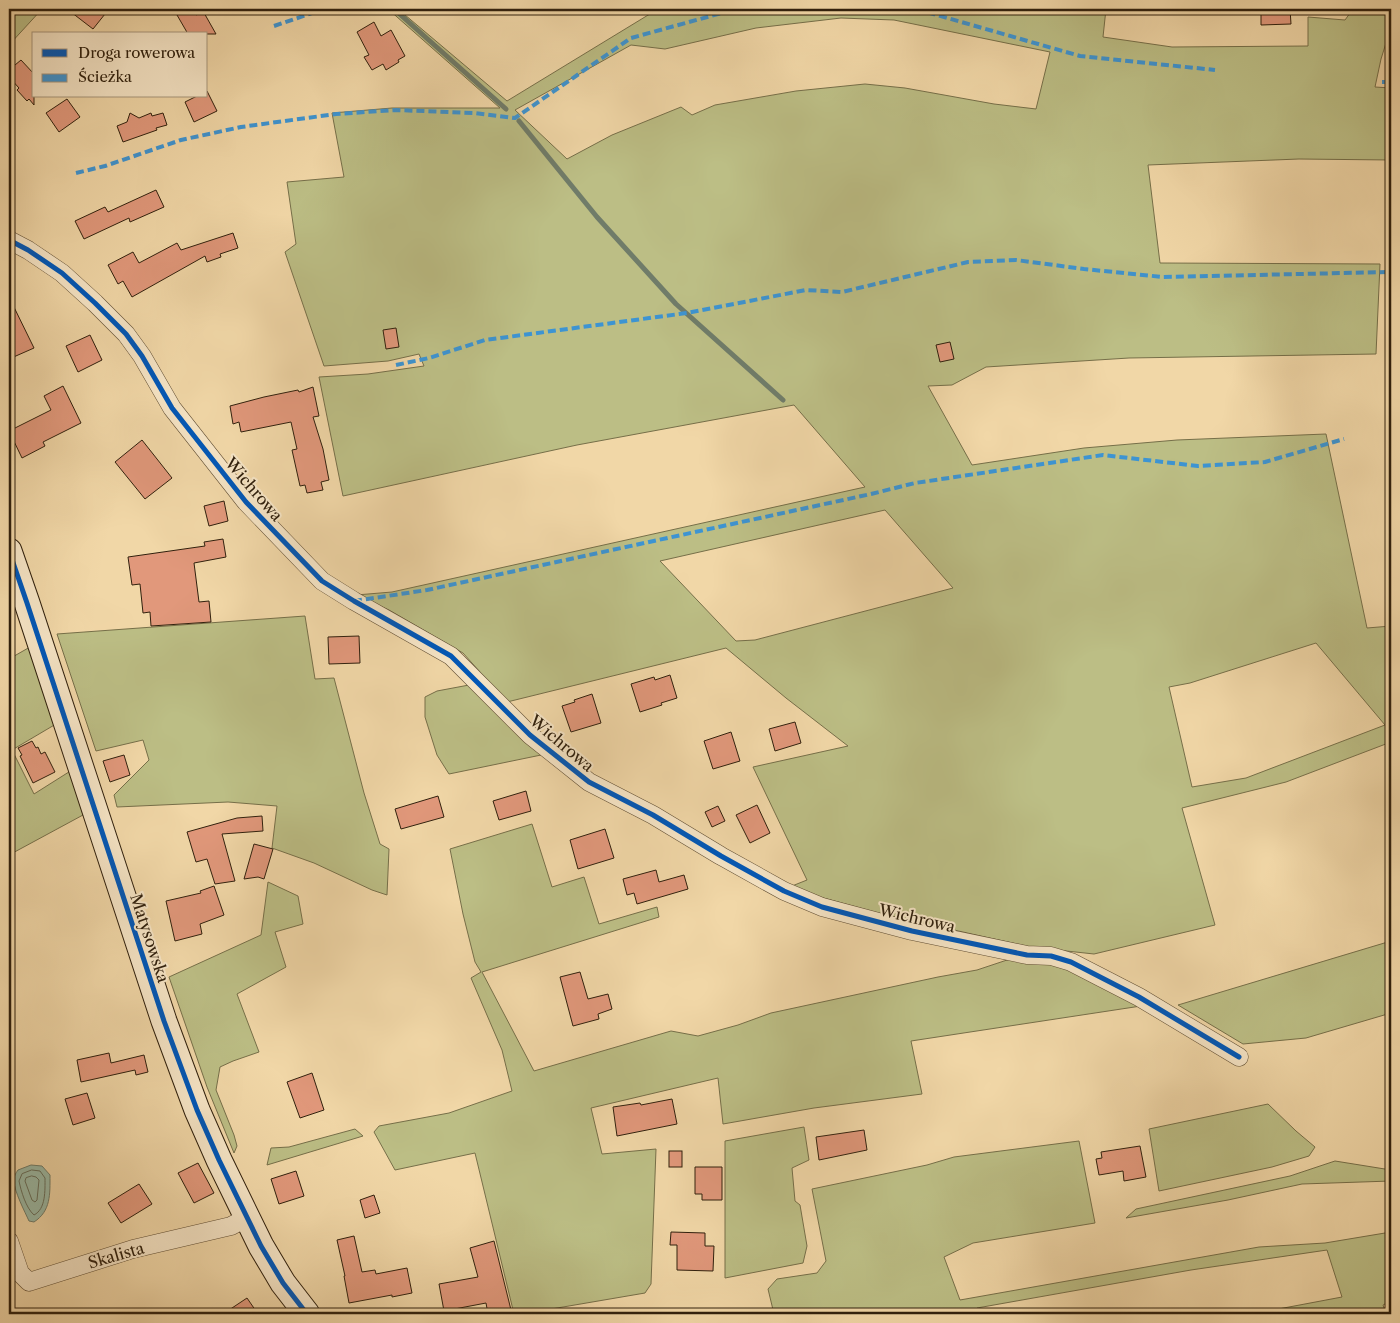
<svg xmlns="http://www.w3.org/2000/svg" width="1400" height="1323" font-family="'Libre Caslon Text',serif">
<style>
.green{fill:#bcbe85;stroke:#766f49;fill-rule:evenodd}
.water{fill:#9bbaa6;stroke:#707c69}
.lines{fill:none;stroke-linecap:round;stroke-linejoin:round}
.shore{stroke:#666d5a;stroke-width:1}
.stream{stroke:#707c69;stroke-width:5}
.building{fill:#e1987b;stroke:#30200d}
.street-casing{stroke:#604e34;stroke-width:19}
.secondary-casing{stroke:#30200d;stroke-width:27}
.street{stroke:#f6e5c6;stroke-width:18}
.secondary{stroke:#f6e5c6;stroke-width:25}
.quiet{stroke:#3d94d2;stroke-width:4;stroke-dasharray:8 4;stroke-linecap:butt}
.cycleway-casing{stroke:#f6e5c6;stroke-width:8}
.cycleway{stroke:#0057b8;stroke-width:5}
.labels{text-anchor:middle;stroke-width:4;stroke-linejoin:round;paint-order:stroke}
.street-label{font-size:16px;fill:#30200d;stroke:#f6e5c6}
</style>
<rect width="100%" height="100%" fill="#f1d7a7"/>
<filter id="stains"><feTurbulence type="fractalNoise" baseFrequency=".004" numOctaves="4"/><feColorMatrix values="0 0 0 0 .2 0 0 0 0 .09 0 0 0 0 .02 0 0 0 .5 -.17"/></filter>
<radialGradient id="worn" r=".72"><stop offset=".6" stop-color="#630" stop-opacity="0"/><stop offset="1" stop-color="#630" stop-opacity=".3"/></radialGradient>
<g class="green">
<polygon points="9,9 42,9 9,45"/>
<path d="M388,9h10l109,92 151,-92h448l-3,28 69,10 136,-1v-29l37,3 8,-11h37l1,18 -10,32 -6,28 16,1v72l-92,-1 -151,6 12,98 220,1 -4,90 -247,4 -143,9 -34,18 -24,1 44,79 112,-17 93,-8 149,-6 41,194 24,-2v116l-105,40 -104,26 33,117 -121,29 -64,-7 -152,-34 -91,-25 20,-8 -54,-113 95,-21 -62,-48 -60,-50 -219,54 -44,-49 -74,-43 -33,-15 36,-3 473,-105 -71,-82 -217,40 -234,51 -24,-119 49,-3 56,-8 -5,-12 -31,7 -64,5 -39,-114 11,-8 -9,-62 57,-5 -12,-64 60,-5h108zM841,18l53,2 156,32 -14,57 -42,-5 -89,-16 -40,-4 -69,7 -81,14 -23,10 -11,-8 -69,28 -45,24 -52,-49 116,-65 34,4 91,-21zM885,510l68,78 -198,52 -19,1 -76,-80zM1316,643l69,82 -139,53 -54,9 -23,-100 21,-4z"/>
<polygon points="305,616 315,679 334,678 364,793 380,844 389,849 387,895 372,890 314,863 272,848 277,806 228,802 117,807 114,795 149,760 143,740 96,751 57,634"/>
<polygon points="30,647 56,724 12,750 34,794 72,770 83,815 9,855 9,659"/>
<polygon points="469,685 546,754 449,774 437,755 425,717 425,697 437,691"/>
<polygon points="532,824 552,887 584,877 599,924 657,907 659,917 482,972 534,1071 671,1031 698,1036 738,1025 771,1013 938,977 977,970 1010,959 1052,964 1079,974 1141,1006 911,1041 922,1094 814,1108 723,1124 718,1078 591,1108 602,1154 656,1149 651,1284 645,1293 522,1314 514,1314 475,1153 395,1170 374,1132 379,1126 449,1113 512,1091 502,1050 471,978 481,972 475,962 463,914 450,849"/>
<polygon points="268,882 298,896 303,924 275,932 286,967 237,994 259,1052 233,1061 220,1067 216,1090 234,1135 237,1146 234,1153 207,1087 169,977 261,935"/>
<polygon points="1391,941 1391,1013 1306,1038 1243,1044 1178,1005"/>
<polygon points="1268,1104 1296,1131 1315,1147 1309,1156 1272,1167 1159,1191 1149,1129"/>
<polygon points="804,1127 809,1160 792,1168 795,1201 800,1205 807,1246 803,1263 725,1278 725,1141"/>
<polygon points="355,1129 363,1136 267,1165 271,1148 289,1147"/>
<polygon points="1079,1141 1095,1223 973,1243 944,1257 960,1300 1259,1247 1325,1243 1391,1232 1391,1301 1383,1305 1386,1314 1252,1314 1342,1297 1327,1250 1191,1270 977,1308 978,1314 774,1314 768,1289 777,1279 817,1273 826,1261 812,1189 927,1165 954,1157"/>
<polygon points="1335,1161 1391,1170 1391,1181 1302,1184 1228,1200 1126,1218 1136,1209 1290,1176"/>
</g>
<path class="water" d="M31,1165l11,1 8,9c0,19 1,36 -16,47l-5,-1c-4,-9 -15,-30 -15,-40 -1,-4 2,-8 4,-11z"/>
<g class="lines">
<g class="shore">
<path d="M32,1170l8,1 5,7c0,12 1,31 -11,37 -8,-7 -13,-24 -15,-34l3,-7z"/>
<polygon points="32,1176 36,1177 39,1180 37,1200 35,1202 32,1200 25,1181 26,1178"/>
</g>
<g class="stream">
<polyline points="394,9 506,109"/>
<polyline points="519,121 597,217 676,304 783,400"/>
</g>
</g>
<g class="building">
<polygon points="67,9 109,9 93,29"/>
<polygon points="188,9 193,9 196,15 203,11 216,34 188,34 177,15"/>
<polygon points="1261,9 1290,9 1291,24 1261,25"/>
<polygon points="374,22 381,36 391,30 405,56 398,60 399,62 386,70 383,64 372,70 364,57 369,55 357,32"/>
<polygon points="21,60 34,74 34,105 29,99 27,101 17,90 19,88 9,77 9,70"/>
<polygon points="207,91 217,111 194,122 185,102 197,96 206,96 206,92"/>
<polygon points="67,99 80,117 59,132 46,113"/>
<polygon points="130,113 139,118 151,113 152,116 163,113 167,125 156,128 157,130 123,142 117,126 127,122"/>
<polygon points="156,190 164,207 130,222 129,218 84,239 75,221 105,207 108,212"/>
<polygon points="233,233 238,248 220,254 221,257 207,262 205,256 132,297 123,281 118,284 108,265 133,252 139,263 177,243 181,250"/>
<polygon points="9,297 34,348 9,359"/>
<polygon points="396,328 399,347 386,349 383,330"/>
<polygon points="90,335 102,360 78,372 66,346"/>
<polygon points="950,342 954,359 940,362 936,345"/>
<polygon points="63,386 81,423 43,442 45,446 22,458 9,431 51,410 44,396"/>
<polygon points="313,387 319,416 313,417 323,449 329,480 321,482 323,490 307,493 305,485 300,486 292,450 297,449 291,422 241,432 239,422 233,424 230,406 264,397 298,390 299,392"/>
<polygon points="142,440 172,478 145,499 115,462"/>
<polygon points="224,501 228,521 209,526 204,506"/>
<polygon points="223,539 226,557 194,563 199,602 209,601 211,622 151,626 150,612 143,613 140,584 132,585 128,557 205,546 204,542"/>
<polygon points="359,636 360,663 329,664 328,637"/>
<polygon points="670,675 677,698 661,703 662,705 640,712 631,684 654,677 655,680"/>
<polygon points="592,694 601,723 571,732 562,706 575,702 574,700"/>
<polygon points="795,722 801,743 775,751 769,729"/>
<polygon points="731,732 740,761 713,769 704,741"/>
<polygon points="32,741 36,748 38,747 41,754 45,752 55,772 33,783 20,756 22,755 18,748"/>
<polygon points="124,755 130,775 110,782 103,761"/>
<polygon points="526,791 531,811 499,820 493,801"/>
<polygon points="438,796 444,817 401,829 395,809"/>
<polygon points="757,805 770,833 750,843 736,815"/>
<polygon points="718,806 725,821 712,827 705,812"/>
<polygon points="262,816 263,831 222,834 235,881 215,884 207,859 196,862 187,832 237,818"/>
<polygon points="605,829 614,858 578,869 570,840"/>
<polygon points="254,844 273,849 264,879 258,877 244,879"/>
<polygon points="656,870 659,882 684,875 688,889 637,904 634,893 627,895 623,879"/>
<polygon points="214,886 224,915 200,924 202,934 175,941 166,901 201,893 200,891"/>
<polygon points="580,972 588,999 608,994 612,1009 598,1014 599,1019 573,1026 560,977"/>
<polygon points="109,1053 111,1063 144,1055 148,1072 136,1075 135,1070 81,1082 77,1060"/>
<polygon points="312,1073 324,1110 300,1118 287,1082"/>
<polygon points="87,1093 95,1118 73,1125 65,1099"/>
<polygon points="672,1099 677,1124 617,1136 613,1107 640,1103 641,1105"/>
<polygon points="864,1130 867,1150 819,1160 816,1137"/>
<polygon points="1140,1146 1146,1177 1124,1181 1123,1171 1099,1175 1096,1159 1102,1158 1101,1152"/>
<rect x="669" y="1151" width="13" height="16"/>
<polygon points="198,1163 214,1193 194,1203 178,1173"/>
<polygon points="695,1167 722,1167 722,1200 702,1200 702,1194 695,1194"/>
<polygon points="296,1171 304,1196 279,1204 271,1179"/>
<polygon points="139,1184 152,1204 121,1223 108,1203"/>
<polygon points="374,1195 380,1213 365,1218 360,1200"/>
<polygon points="671,1232 705,1233 705,1246 714,1246 713,1271 677,1270 677,1245 670,1245"/>
<polygon points="354,1236 362,1272 375,1270 376,1274 407,1268 412,1293 392,1297 392,1295 349,1303 344,1276 345,1276 337,1240"/>
<polygon points="494,1241 512,1314 488,1314 486,1303 444,1311 439,1284 478,1277 470,1248"/>
<polygon points="247,1298 258,1314 223,1314"/>
</g>
<g class="lines">
<defs>
<g id="street">
<polyline points="9,240 28,250 62,273 95,303 126,334 142,356 172,408 246,502 322,581 354,601 451,656 530,735 589,782 653,815 721,856 784,891 822,907 912,931 1027,955 1051,956 1071,962 1139,997 1239,1057"/>
<polyline points="9,1241 20,1273 29,1282 133,1249 231,1226 246,1218"/>
</g>
<polyline id="secondary" points="9,551 27,603 164,1021 197,1110 219,1160 261,1246 283,1283 307,1314"/>
</defs>
<use href="#street" class="street-casing"/>
<use href="#secondary" class="secondary-casing"/>
<use href="#street" class="street"/>
<use href="#secondary" class="secondary"/>
<g class="quiet">
<polyline points="916,9 1080,56 1215,70"/>
<polyline points="274,26 324,9"/>
<polyline points="1382,82 1391,82"/>
<polyline points="76,173 105,166 181,140 241,127 336,114 396,110 474,113 515,118 631,38 729,11 742,9"/>
<polyline points="396,365 429,358 485,340 687,313 806,290 842,292 968,262 1016,260 1084,269 1163,277 1391,272"/>
<polyline points="354,601 427,590 871,494 915,483 1103,455 1198,466 1265,462 1344,439"/>
</g>
<defs>
<g id="cycleway">
<polyline points="9,240 28,250 62,273 95,303 126,334 142,356 172,408 246,502 322,581 354,601 451,656 530,735 589,782 653,815 721,856 784,891 822,907 912,931 1027,955 1051,956 1071,962 1139,997 1239,1057"/>
<polyline points="9,551 27,603 164,1021 197,1110 219,1160 261,1246 283,1283 307,1314"/>
</g>
</defs>
<use href="#cycleway" class="cycleway-casing"/>
<use href="#cycleway" class="cycleway"/>
</g>
<g class="labels">
<g class="street-label">
<text transform="translate(254 489) rotate(49)" y="6">Wichrowa</text>
<text transform="translate(562 743) rotate(40)" y="6">Wichrowa</text>
<text transform="translate(917 918) rotate(13)" y="6">Wichrowa</text>
<text transform="translate(150 938) rotate(72)" y="6">Matysowska</text>
<text transform="translate(116 1255) rotate(-16)" y="6">Skalista</text>
</g>
</g>
<rect width="1400" height="1323" fill="none" stroke="#f1d7a7" stroke-width="30"/>
<rect x="10" y="10" width="1380" height="1303" fill="none" stroke="#30200d" stroke-width="2.5"/>
<rect x="15" y="15" width="1370" height="1293" fill="none" stroke="#30200d"/>
<rect x="32" y="32" width="175" height="65" fill="#f6e5c6" stroke="#a7967c"/>
<rect x="42" y="49" width="25" height="8" fill="#0057b8" stroke="#a7967c"/>
<text x="78" y="58" font-size="15" fill="#30200d">Droga rowerowa</text>
<rect x="42" y="74" width="25" height="8" fill="#3d94d2" stroke="#a7967c"/>
<text x="78" y="82" font-size="15" fill="#30200d">Ścieżka</text>
<rect width="100%" height="100%" filter="url(#stains)"/>
<rect width="100%" height="100%" fill="url(#worn)"/>
</svg>
